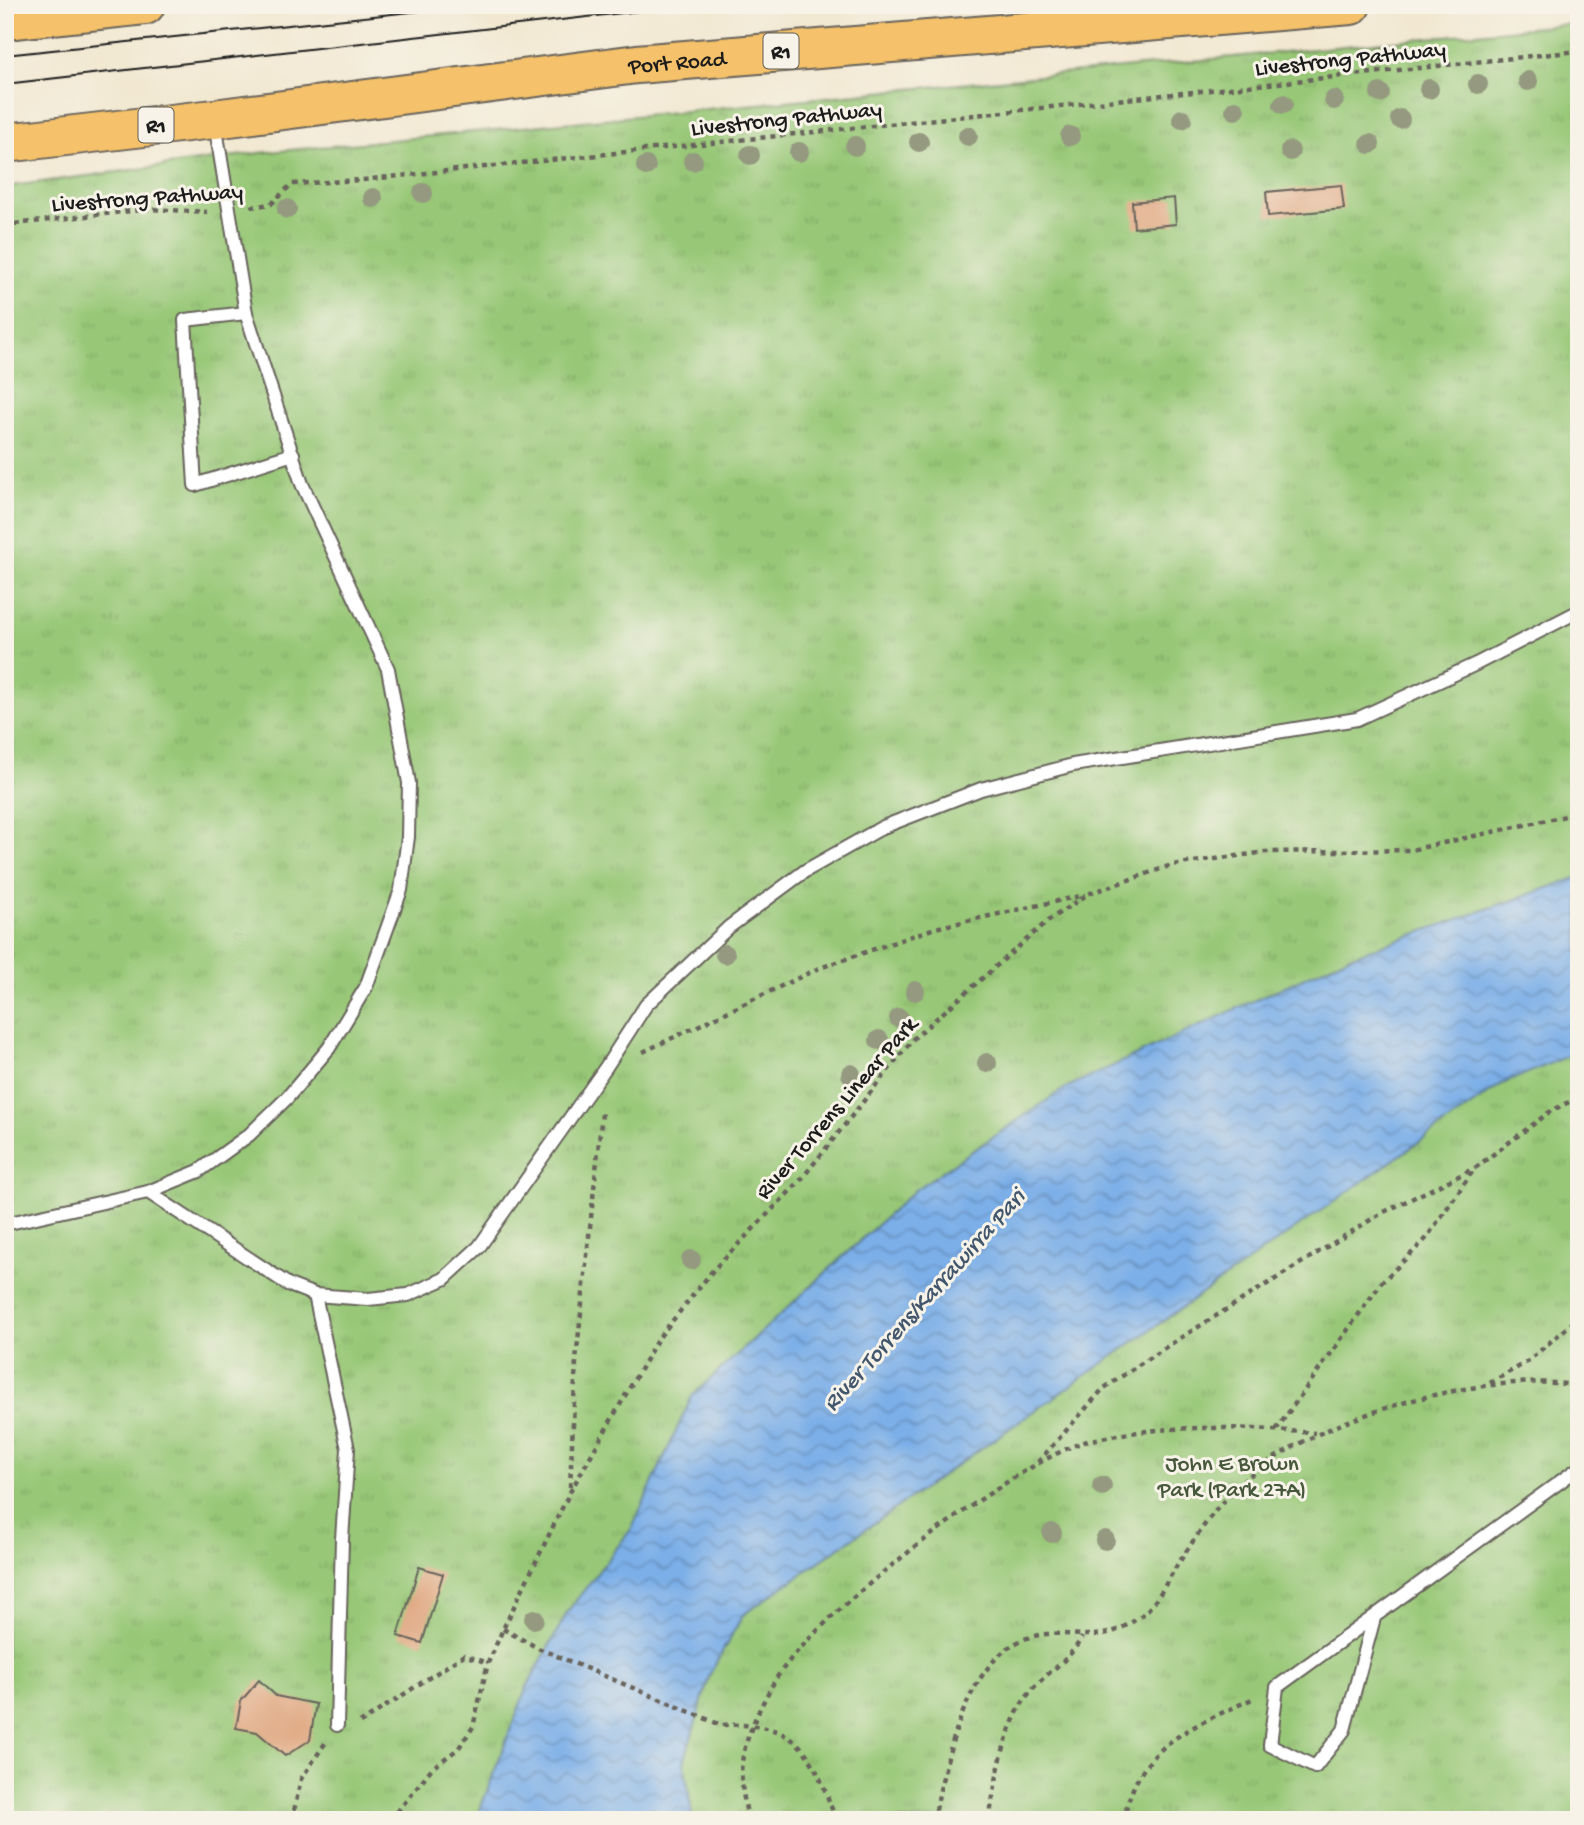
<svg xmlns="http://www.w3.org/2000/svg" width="1584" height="1825" font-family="'Gochi Hand',sans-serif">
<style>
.park{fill:url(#park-tufts);stroke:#5a724a;stroke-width:2}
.water{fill:url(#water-waves);stroke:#4c6682;stroke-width:2}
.building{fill:#e0a882}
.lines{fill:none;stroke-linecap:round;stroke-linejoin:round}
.lane-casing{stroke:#67635b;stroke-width:16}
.highway-casing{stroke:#67635b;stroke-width:42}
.path{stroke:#67635b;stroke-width:4.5;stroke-dasharray:5 5;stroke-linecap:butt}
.lane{stroke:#fff;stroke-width:12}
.highway{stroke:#f5c16b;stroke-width:38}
.tram{stroke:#1c1c1c;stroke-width:2}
.tree{fill:#94997f}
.labels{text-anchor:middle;stroke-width:6;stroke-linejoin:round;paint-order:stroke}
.shield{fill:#f7f3e8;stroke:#5e5c59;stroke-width:2}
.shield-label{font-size:21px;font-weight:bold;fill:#1c1c1c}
.street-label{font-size:23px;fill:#1c1c1c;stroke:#f7f3e8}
.park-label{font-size:23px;fill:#47583c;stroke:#f7f3e8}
.water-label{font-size:24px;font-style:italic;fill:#42576e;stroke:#f7f3e8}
</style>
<defs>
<pattern id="park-tufts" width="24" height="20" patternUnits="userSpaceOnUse" patternTransform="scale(1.75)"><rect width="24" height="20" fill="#98c877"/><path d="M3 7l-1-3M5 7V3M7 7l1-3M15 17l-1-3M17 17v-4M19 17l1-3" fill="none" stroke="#82ab66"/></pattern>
<pattern id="water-waves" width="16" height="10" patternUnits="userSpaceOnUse" patternTransform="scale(1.75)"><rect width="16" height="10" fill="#7cafe8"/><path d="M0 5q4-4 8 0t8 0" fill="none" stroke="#658ebb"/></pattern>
</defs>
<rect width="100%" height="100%" fill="#f7f3e8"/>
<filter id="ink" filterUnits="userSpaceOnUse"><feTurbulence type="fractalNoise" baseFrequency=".0143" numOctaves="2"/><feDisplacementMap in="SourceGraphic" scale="14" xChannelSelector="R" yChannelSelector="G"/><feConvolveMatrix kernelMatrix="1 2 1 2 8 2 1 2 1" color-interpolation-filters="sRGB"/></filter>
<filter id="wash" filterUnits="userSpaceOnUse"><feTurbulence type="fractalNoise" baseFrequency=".00686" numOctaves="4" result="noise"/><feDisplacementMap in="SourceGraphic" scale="28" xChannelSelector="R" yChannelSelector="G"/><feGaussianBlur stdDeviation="1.57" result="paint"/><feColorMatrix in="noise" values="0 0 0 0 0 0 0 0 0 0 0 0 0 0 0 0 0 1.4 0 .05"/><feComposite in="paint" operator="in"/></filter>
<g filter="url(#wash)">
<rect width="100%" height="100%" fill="#f2e8d1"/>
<polygon class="park" points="1579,23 1579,1820 5,1820 5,187 259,153"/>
<polygon class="water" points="1579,877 1579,1051 1502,1084 743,1615 710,1674 684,1762 693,1820 476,1820 526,1689 568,1611 632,1528 692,1396 916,1189 1067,1087 1346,958"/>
<g id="blocks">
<g class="building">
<polygon points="1341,185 1344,209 1268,216 1266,192"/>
<polygon points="1174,198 1176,224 1134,228 1132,202"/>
<polygon points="419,1567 443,1574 422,1643 398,1636"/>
<polygon points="259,1680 276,1696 316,1704 310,1740 285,1756 257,1732 236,1728 241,1701"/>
</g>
</g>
</g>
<g filter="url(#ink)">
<use href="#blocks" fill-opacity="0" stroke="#67635b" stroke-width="2"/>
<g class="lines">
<defs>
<g id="lane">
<polyline points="246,313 185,320 195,485 293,454"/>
<polyline points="148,1192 289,1285 315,1295 368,1299 408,1295 444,1279 479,1247 606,1067 646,1005 729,927 805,871 883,827 981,789 1073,765 1357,719 1476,664 1579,611"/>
<polyline points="5,1224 148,1192 199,1171 249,1135 287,1098 329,1048 366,987 401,890 408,837 409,783 388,669 302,484 246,313 215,123"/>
<polyline points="315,1295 348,1449 342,1539 337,1725"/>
<polyline points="1374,1618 1344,1730 1315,1767 1270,1745 1277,1687 1579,1468"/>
</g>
<g id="highway">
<polyline points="5,20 145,5"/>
<path id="s1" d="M5,143l209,-24 423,-55 714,-59"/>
</g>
</defs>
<use href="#lane" class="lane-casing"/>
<use href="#highway" class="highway-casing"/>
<g class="path">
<polyline points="251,207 271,204 292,184 362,180 1579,51"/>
<polyline points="5,225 150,209 207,212"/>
<polyline points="643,1052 817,969 935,928 1085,895"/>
<polyline points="1490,1383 1527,1362 1579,1317"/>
<polyline points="1276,1430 1382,1282 1425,1240 1475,1168 1551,1111 1579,1097"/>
<polyline points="1038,1462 1104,1388 1166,1347 1380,1214 1475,1168"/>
<polyline points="570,1487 576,1360 602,1113"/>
<path d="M503,1629l35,19 183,77c80,-3 90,26 115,95"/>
<polyline points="360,1723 464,1655 488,1663"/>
<polyline points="292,1820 301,1779 326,1742"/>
<polyline points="391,1820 432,1768 458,1749 473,1727 488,1663 503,1629 570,1492 657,1340 714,1269 800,1181 913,1039 1050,919 1088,894 1172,865 1266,852 1411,850 1579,813"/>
<path d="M748,1820c-3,-18 -9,-40 -6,-58 4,-27 18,-55 31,-78 33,-63 247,-226 315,-243 75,-18 151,-14 227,-8"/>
<path d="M934,1820c12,-62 35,-181 113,-186 38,-2 55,10 91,-16 17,-11 27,-34 38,-51 17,-26 35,-54 57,-76 68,-71 250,-123 346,-105"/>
<path d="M989,1820c7,-40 14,-90 38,-124 17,-24 40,-31 55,-59"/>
<path d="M1124,1820c13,-76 69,-93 130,-122"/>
</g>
<use href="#lane" class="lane"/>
<use href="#highway" class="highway"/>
<g class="tram">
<polyline points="5,55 477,5"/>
<polyline points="5,84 692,5"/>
</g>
</g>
<g class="tree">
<circle cx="1528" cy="81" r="10"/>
<circle cx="1478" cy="84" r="10"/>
<circle cx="1429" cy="89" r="10"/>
<circle cx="1380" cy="93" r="10"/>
<circle cx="1334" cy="100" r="10"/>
<circle cx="1283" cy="104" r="10"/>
<circle cx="1235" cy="110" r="10"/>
<circle cx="1182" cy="119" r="10"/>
<circle cx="1400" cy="119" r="10"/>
<circle cx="968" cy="136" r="10"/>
<circle cx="1070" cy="136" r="10"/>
<circle cx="919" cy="142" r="10"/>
<circle cx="1370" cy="144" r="10"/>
<circle cx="855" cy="146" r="10"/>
<circle cx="1290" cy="151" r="10"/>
<circle cx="799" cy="152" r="10"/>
<circle cx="750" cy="155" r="10"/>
<circle cx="693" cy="161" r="10"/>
<circle cx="646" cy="166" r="10"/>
<circle cx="423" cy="193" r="10"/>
<circle cx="373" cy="198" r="10"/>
<circle cx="287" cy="209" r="10"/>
<circle cx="725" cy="954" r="10"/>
<circle cx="915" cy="991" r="10"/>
<circle cx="899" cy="1018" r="10"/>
<circle cx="879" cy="1040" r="10"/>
<circle cx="987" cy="1063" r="10"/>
<circle cx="851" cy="1074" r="10"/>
<circle cx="691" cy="1260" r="10"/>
<circle cx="1102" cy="1486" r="10"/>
<circle cx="1052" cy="1533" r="10"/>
<circle cx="1105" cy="1540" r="10"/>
<circle cx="534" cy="1619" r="10"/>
</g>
</g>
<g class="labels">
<g class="shield">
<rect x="763.5" y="33.5" width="35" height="35" rx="5"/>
<rect x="138.5" y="107.5" width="35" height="35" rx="5"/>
</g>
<g class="shield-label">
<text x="781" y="58">R1</text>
<text x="156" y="132">R1</text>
</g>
<g class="street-label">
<text transform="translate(1350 57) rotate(-6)" y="8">Livestrong Pathway</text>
<text dy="8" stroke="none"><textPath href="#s1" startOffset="677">Port Road</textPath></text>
<text transform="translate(786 117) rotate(-6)" y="8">Livestrong Pathway</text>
<text transform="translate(147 196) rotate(-4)" y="8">Livestrong Pathway</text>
<text transform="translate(835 1107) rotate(-49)" y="8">River Torrens Linear Park</text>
</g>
<g class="park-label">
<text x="1232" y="1470">John E Brown<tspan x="1232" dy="26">Park (Park 27A)</tspan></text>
</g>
<g class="water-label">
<text transform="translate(923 1299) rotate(-48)" y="8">River Torrens/Karrawirra Pari</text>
</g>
</g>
<rect width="1584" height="1825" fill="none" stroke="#f7f3e8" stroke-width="28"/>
</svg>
